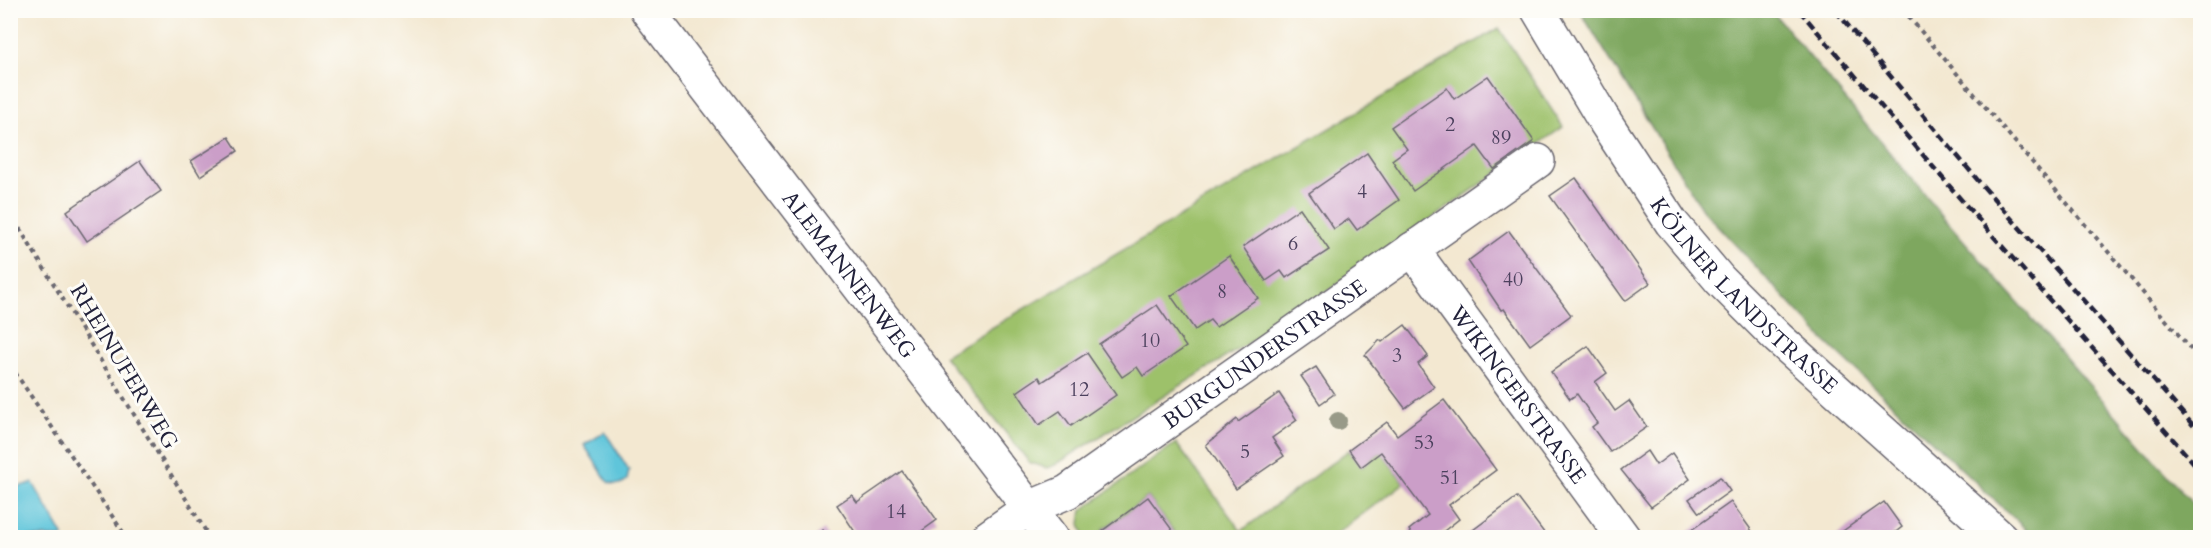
<svg xmlns="http://www.w3.org/2000/svg" width="2211" height="548" font-family="Cardo,serif">
<style>
.green{fill:#9dc16b;stroke:#607253;stroke-width:1.5}
.forest{fill:#7ea75f;stroke:#50644d;stroke-width:1.5}
.water{fill:#5ec5da;stroke:#40748a;stroke-width:1.5}
.building{fill:#cb9ec8}
.lines{fill:none;stroke-linecap:round;stroke-linejoin:round}
.minor-casing{stroke:#6b6770;stroke-width:36}
.major-casing{stroke:#6b6770;stroke-width:36}
.path{stroke:#6b6770;stroke-width:4;stroke-dasharray:4.5 4.5;stroke-linecap:butt}
.minor{stroke:#fff;stroke-width:33}
.major{stroke:#fff;stroke-width:33}
.rail{stroke:#22223b;stroke-width:4.5;stroke-dasharray:9 4.5;stroke-linecap:butt}
.tree{fill:#989a88}
.labels{text-anchor:middle;stroke-width:6;stroke-linejoin:round;paint-order:stroke}
.number-label{font-size:20px;fill:#4c415e}
.street-label{font-size:22px;fill:#22223b;stroke:#fdfcf7}
</style>
<rect width="100%" height="100%" fill="#fdfcf7"/>
<filter id="ink" filterUnits="userSpaceOnUse"><feTurbulence type="fractalNoise" baseFrequency=".0167" numOctaves="2"/><feDisplacementMap in="SourceGraphic" scale="12" xChannelSelector="R" yChannelSelector="G"/><feConvolveMatrix kernelMatrix="1 2 1 2 8 2 1 2 1" color-interpolation-filters="sRGB"/></filter>
<filter id="wash" filterUnits="userSpaceOnUse"><feTurbulence type="fractalNoise" baseFrequency=".008" numOctaves="4" result="noise"/><feDisplacementMap in="SourceGraphic" scale="24" xChannelSelector="R" yChannelSelector="G"/><feGaussianBlur stdDeviation="1.35" result="paint"/><feColorMatrix in="noise" values="0 0 0 0 0 0 0 0 0 0 0 0 0 0 0 0 0 1.4 0 .05"/><feComposite in="paint" operator="in"/></filter>
<g filter="url(#wash)">
<rect width="100%" height="100%" fill="#f3e8d1"/>
<g class="green">
<polygon points="1499,28 1563,127 1308,305 1055,465 1047,468 1030,463 944,356"/>
<polygon points="1176,443 1241,531 1349,450 1362,467 1381,452 1404,483 1332,537 1178,537 1148,497 1102,530 1107,537 1085,537 1080,524 1082,510"/>
</g>
<polygon class="forest" points="1580,11 1772,11 1945,219 2200,512 2200,537 2034,537 1825,341 1702,209"/>
<g class="water">
<path d="M605,432l24,38 -2,10c-6,5 -12,6 -19,2l-24,-37z"/>
<polygon points="33,483 64,537 11,537 11,488"/>
</g>
<g id="blocks">
<g class="building">
<polygon points="1488,76 1534,141 1494,169 1477,146 1413,191 1392,160 1407,149 1391,127 1447,88 1454,99"/>
<polygon points="229,137 238,151 200,176 191,161"/>
<polygon points="1367,153 1399,200 1357,230 1349,219 1334,229 1309,193"/>
<polygon points="140,161 161,191 87,241 67,211"/>
<polygon points="1576,178 1650,283 1625,301 1550,196"/>
<polygon points="1300,208 1329,250 1286,278 1281,271 1266,281 1243,247"/>
<polygon points="1509,231 1571,315 1530,345 1504,309 1501,310 1468,261"/>
<polygon points="1229,256 1258,298 1216,327 1210,320 1195,330 1171,296"/>
<polygon points="1157,305 1186,347 1143,376 1137,367 1122,377 1099,344"/>
<polygon points="1405,325 1428,356 1418,364 1434,387 1405,408 1365,355 1380,340 1382,342"/>
<polygon points="1588,346 1607,373 1595,382 1615,411 1629,401 1647,427 1610,452 1592,427 1597,423 1577,394 1570,399 1551,372"/>
<polygon points="1087,353 1116,395 1071,426 1060,411 1039,425 1017,392 1039,377 1042,382"/>
<polygon points="1316,367 1334,394 1320,404 1301,376"/>
<polygon points="1279,393 1297,420 1272,438 1284,456 1236,489 1206,445 1237,419 1238,422"/>
<polygon points="1444,400 1496,470 1449,505 1459,519 1435,538 1414,538 1409,530 1428,515 1381,452 1361,467 1349,450 1387,422 1397,435"/>
<polygon points="1647,451 1656,465 1672,453 1690,479 1651,507 1621,470"/>
<polygon points="902,471 937,520 912,538 859,538 837,505 852,495 857,502"/>
<polygon points="1720,477 1730,491 1699,513 1689,499"/>
<polygon points="1148,497 1178,538 1107,538 1102,531"/>
<polygon points="1517,497 1548,538 1466,538 1465,536"/>
<polygon points="1731,502 1757,538 1680,538"/>
<polygon points="1884,502 1902,527 1888,538 1833,538"/>
<polygon points="823,530 829,538 813,538"/>
</g>
</g>
</g>
<g filter="url(#ink)">
<use href="#blocks" fill-opacity="0" stroke="#6b6770" stroke-width="1.5"/>
<g class="lines">
<defs>
<g id="minor">
<path id="s1" d="M647,10l405,528"/>
<path id="s2" d="M1412,249l212,289"/>
<path id="s3" d="M987,538l42,-30 38,-16 471,-331"/>
</g>
<g id="major">
<path id="s4" d="M1538,10l64,107 69,105 49,58 58,58 223,200"/>
</g>
</defs>
<use href="#minor" class="minor-casing"/>
<use href="#major" class="major-casing"/>
<g class="path">
<polyline points="1903,10 2200,360"/>
<polyline points="10,213 210,538"/>
<polyline points="10,365 127,538"/>
</g>
<use href="#minor" class="minor"/>
<use href="#major" class="major"/>
<g class="rail">
<polyline points="1799,10 1964,203 2200,470"/>
<polyline points="1835,10 1981,184 2200,433"/>
</g>
</g>
<circle class="tree" cx="1338" cy="421" r="9"/>
</g>
<g class="labels">
<g class="number-label">
<text x="1450" y="131">2</text>
<text x="1501" y="144">89</text>
<text x="1362" y="198">4</text>
<text x="1293" y="250">6</text>
<text x="1513" y="286">40</text>
<text x="1222" y="298">8</text>
<text x="1150" y="347">10</text>
<text x="1397" y="362">3</text>
<text x="1079" y="396">12</text>
<text x="1424" y="449">53</text>
<text x="1245" y="458">5</text>
<text x="1450" y="484">51</text>
<text x="896" y="518">14</text>
</g>
<g class="street-label">
<text dy="8" stroke="none"><textPath href="#s1" startOffset="333">ALEMANNENWEG</textPath></text>
<text dy="8" stroke="none"><textPath href="#s4" startOffset="354">KÖLNER LANDSTRASSE</textPath></text>
<text dy="8" stroke="none"><textPath href="#s3" startOffset="334">BURGUNDERSTRASSE</textPath></text>
<text transform="translate(125 366) rotate(59)" y="8">RHEINUFERWEG</text>
<text dy="8" stroke="none"><textPath href="#s2" startOffset="180">WIKINGERSTRASSE</textPath></text>
</g>
</g>
<rect width="2211" height="548" fill="none" stroke="#fdfcf7" stroke-width="36"/>
</svg>
